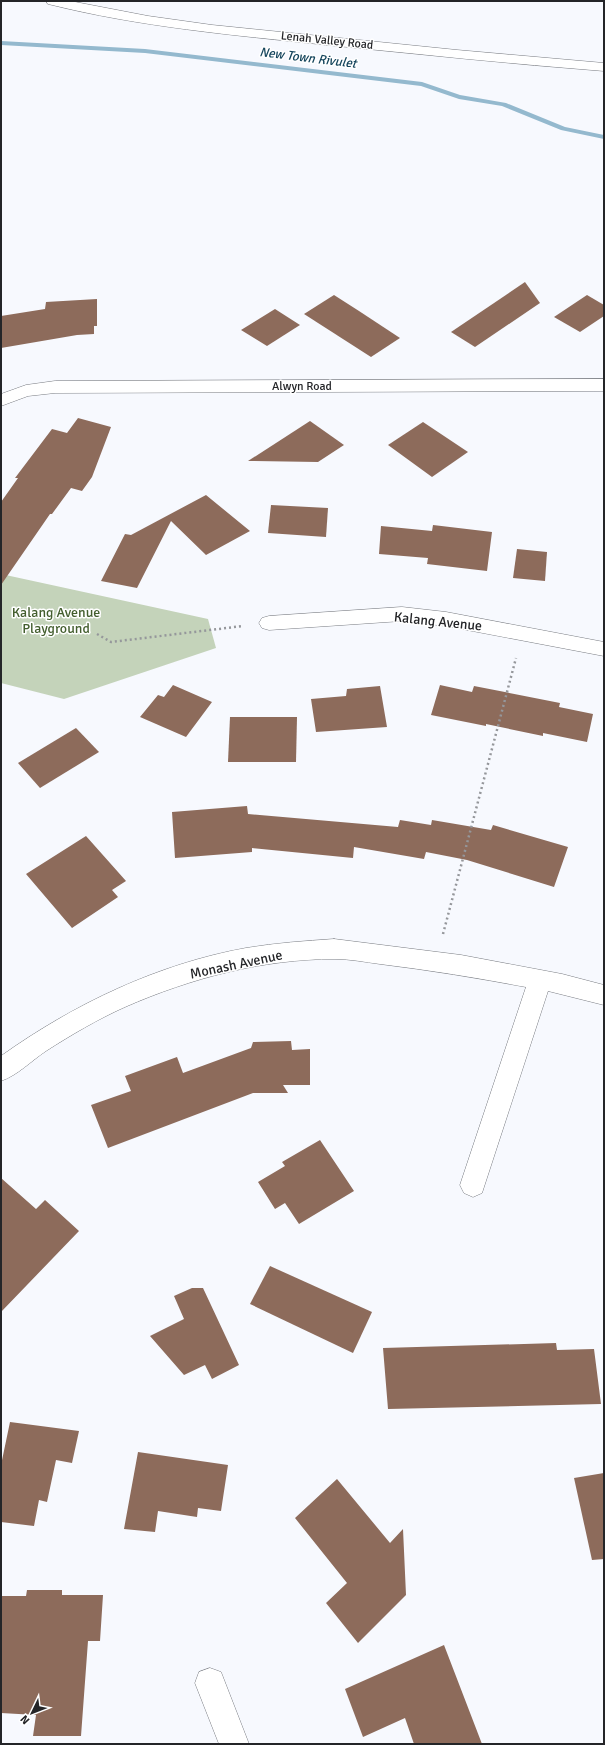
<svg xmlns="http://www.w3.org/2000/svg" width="605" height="1745" font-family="Signika,sans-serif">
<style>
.green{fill:#c4d3ba}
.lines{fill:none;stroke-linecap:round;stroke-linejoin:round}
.stream{fill:#94b9ce;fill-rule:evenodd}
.building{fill:#8d6b5b}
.street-casing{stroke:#797c82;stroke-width:1}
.secondary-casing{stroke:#797c82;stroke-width:1}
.path{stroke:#95979b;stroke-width:2.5;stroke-dasharray:2 3;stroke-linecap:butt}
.street{fill:#fff;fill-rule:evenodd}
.secondary{fill:#fff;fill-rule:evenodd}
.labels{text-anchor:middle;stroke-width:3;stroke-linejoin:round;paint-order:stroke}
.far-street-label{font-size:12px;fill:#242528;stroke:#fff}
.far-water-label{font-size:13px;font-style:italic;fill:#15455c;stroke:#fff}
.park-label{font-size:14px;fill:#435e2e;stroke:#fff}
.street-label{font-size:14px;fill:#242528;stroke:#fff}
</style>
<rect width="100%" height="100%" fill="#f7f9fe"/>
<polygon class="green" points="1,574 208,619 216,648 64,699 1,683"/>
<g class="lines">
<polygon class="stream" points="1,41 145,49 422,82 460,95 506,103 565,127 604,135 604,139 561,130 502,106 459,99 421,86 145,53 1,45"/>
</g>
<g class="building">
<polygon points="525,282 540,303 475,347 451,332"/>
<polygon points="334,295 359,311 400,338 371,357 304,314"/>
<polygon points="587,295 604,305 604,316 580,332 554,317"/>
<polygon points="97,299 97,326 94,326 94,334 77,335 1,348 1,316 45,309 46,302"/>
<polygon points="275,309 300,325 267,346 241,330"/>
<polygon points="78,418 111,427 92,477 82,491 71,488 52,514 50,514 1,585 1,502 18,478 15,478 52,429 67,433"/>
<polygon points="310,421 344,445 318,462 248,461"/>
<polygon points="423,422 468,452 432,477 388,445"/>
<polygon points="206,495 250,531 206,555 171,521 137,588 101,581 125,534 131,535"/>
<polygon points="271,505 328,508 326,537 268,533"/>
<polygon points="433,525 492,532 487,571 427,564 428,558 379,554 381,526 432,531"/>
<polygon points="517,549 547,552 545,581 513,578"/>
<polygon points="173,685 212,702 186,737 140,717 158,695 164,697"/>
<polygon points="440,685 472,692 474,686 560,703 559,707 593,714 587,742 543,733 543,736 486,724 486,726 431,715"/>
<polygon points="380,686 387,727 316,732 311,699 346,696 347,689"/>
<polygon points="230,717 297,717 296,762 228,762"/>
<polygon points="76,728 99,752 40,788 18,763"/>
<polygon points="247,806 248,814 398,827 400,820 431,825 432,820 491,830 493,825 568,847 554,887 467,860 426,852 424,859 354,847 353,858 252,848 252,852 175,858 172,812"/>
<polygon points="86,836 126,881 112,890 118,897 72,928 26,874"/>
<polygon points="291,1041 292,1050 310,1049 310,1085 283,1085 288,1093 253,1093 108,1148 91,1105 131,1091 125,1076 177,1057 183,1073 251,1048 253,1042"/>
<polygon points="320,1140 354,1191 299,1224 285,1203 275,1209 258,1182 285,1166 282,1162"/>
<polygon points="1,1178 36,1209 45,1200 79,1231 1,1312"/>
<polygon points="270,1266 372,1312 353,1353 250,1304"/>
<polygon points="192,1288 203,1288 239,1365 212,1379 205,1365 184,1375 150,1336 184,1319 174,1296"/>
<polygon points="556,1343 557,1350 594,1349 601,1404 388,1409 383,1348"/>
<polygon points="10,1422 79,1431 72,1463 56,1460 47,1502 39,1500 34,1526 1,1522 1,1465"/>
<polygon points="138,1452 228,1465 221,1511 198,1508 197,1517 158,1511 155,1532 124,1529"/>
<polygon points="604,1473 604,1559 592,1560 574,1478"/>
<polygon points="337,1479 390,1543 403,1529 406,1595 358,1643 326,1603 347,1583 295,1518"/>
<polygon points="27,1590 62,1590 62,1595 103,1595 100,1641 88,1641 81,1736 33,1736 36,1715 1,1713 1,1596 26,1596"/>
<polygon points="444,1645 482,1744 414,1744 405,1718 363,1737 345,1689"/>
</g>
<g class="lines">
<defs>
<g id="street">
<polygon points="604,379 604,391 55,393 28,396 1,406 1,394 26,385 55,381"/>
<polygon points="402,607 446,612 604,642 604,656 446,626 402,621 269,630 262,628 259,623 262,618 269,616"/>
<path d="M334,939l127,16 101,19 42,11v20l-56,-14 -66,202 -9,4 -9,-4 -4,-8 66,-198c-48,-9 -97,-17 -146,-23 -15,-2 -30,-5 -45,-5 -72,0 -144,19 -210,48 -27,12 -54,28 -79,44 -15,10 -28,24 -45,30v-25c73,-52 157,-92 245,-108 30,-5 59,-7 88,-9z"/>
<polygon points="210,1668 221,1672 249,1744 219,1744 195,1683 199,1672"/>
</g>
<path id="secondary" d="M46,1h24l78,15 64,9 245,25 147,13v8c-93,-7 -185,-17 -277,-26 -94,-10 -187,-18 -279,-41z"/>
</defs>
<use href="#street" class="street-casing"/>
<use href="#secondary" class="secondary-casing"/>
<g class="path">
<polyline points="97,634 111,642 243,626"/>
<polyline points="443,934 516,658"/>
</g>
<use href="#street" class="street"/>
<use href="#secondary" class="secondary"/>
</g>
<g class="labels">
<g class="far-street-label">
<text transform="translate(327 40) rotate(6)" y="4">Lenah Valley Road</text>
<text x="302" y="390">Alwyn Road</text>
</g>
<g class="far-water-label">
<text transform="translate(308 57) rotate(7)" y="5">New Town Rivulet</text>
</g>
<g class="park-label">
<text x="56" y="617">Kalang Avenue<tspan x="56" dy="16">Playground</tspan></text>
</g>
<g class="street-label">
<text transform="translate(438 621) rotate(6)" y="5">Kalang Avenue</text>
<text transform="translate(236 964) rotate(-12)" y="5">Monash Avenue</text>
</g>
</g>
<rect width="605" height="1745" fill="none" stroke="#242528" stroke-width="4"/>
<g transform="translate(32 1713) rotate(227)" stroke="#ffffff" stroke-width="3" paint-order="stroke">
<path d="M0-3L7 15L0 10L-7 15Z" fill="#242528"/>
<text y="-6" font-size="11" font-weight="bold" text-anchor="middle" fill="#242528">N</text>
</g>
</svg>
